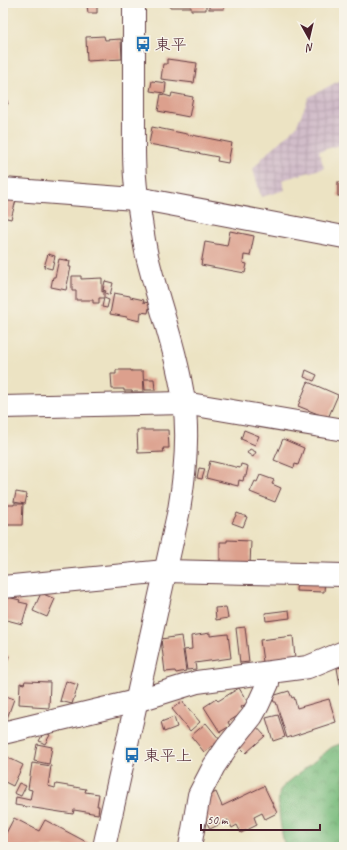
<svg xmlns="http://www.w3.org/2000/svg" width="347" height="850" font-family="Caveat,'Klee One',sans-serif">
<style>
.industrial{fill:url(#industrial-grid)}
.forest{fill:url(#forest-crowns);stroke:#626e54}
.building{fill:#dca08d}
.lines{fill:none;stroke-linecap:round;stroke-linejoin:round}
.minor-casing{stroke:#623c42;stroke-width:24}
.minor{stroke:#fff;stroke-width:22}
.labels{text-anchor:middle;stroke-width:3;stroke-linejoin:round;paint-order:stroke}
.poi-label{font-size:16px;fill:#4a1f2b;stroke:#f7f3e8;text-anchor:start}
</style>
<defs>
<pattern id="industrial-grid" width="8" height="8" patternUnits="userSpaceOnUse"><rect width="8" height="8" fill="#d1bdc9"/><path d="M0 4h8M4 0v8" fill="none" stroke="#b5a2ad"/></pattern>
<pattern id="forest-crowns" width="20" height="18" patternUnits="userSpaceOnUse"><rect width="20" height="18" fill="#7abc7e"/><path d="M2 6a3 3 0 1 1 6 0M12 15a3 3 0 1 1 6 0" fill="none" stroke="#669867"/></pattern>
</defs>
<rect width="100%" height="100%" fill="#f7f3e8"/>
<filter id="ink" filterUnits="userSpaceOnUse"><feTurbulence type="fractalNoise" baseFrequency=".025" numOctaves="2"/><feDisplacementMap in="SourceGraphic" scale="8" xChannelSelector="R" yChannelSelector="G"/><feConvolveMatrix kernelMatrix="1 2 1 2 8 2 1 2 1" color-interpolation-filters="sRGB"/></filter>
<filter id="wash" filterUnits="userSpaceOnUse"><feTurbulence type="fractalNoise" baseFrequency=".012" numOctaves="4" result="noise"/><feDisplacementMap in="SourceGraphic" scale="16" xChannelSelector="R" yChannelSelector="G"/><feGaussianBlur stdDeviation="0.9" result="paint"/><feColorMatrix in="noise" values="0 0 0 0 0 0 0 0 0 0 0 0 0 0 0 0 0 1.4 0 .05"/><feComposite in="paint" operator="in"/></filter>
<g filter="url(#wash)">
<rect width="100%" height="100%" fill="#ece3c3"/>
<polygon class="industrial" points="344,78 344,144 319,151 324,168 282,180 285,190 261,197 253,169 263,157 296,127 309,97"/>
<path class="forest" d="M340,744l4,2v101h-59c-3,-10 -9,-46 -5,-56 1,-3 4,-5 6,-7l46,-37z"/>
<g id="blocks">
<g class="building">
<polygon points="169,3 206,3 206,10 191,10 191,7 169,7"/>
<rect x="209" y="3" width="15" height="6"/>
<polygon points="97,4 97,13 88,13 87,5"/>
<polygon points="104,36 105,40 121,39 122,59 87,61 86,37"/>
<polygon points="167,59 197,63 194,83 161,79 163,64 167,64"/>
<polygon points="152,81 166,83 165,93 150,91"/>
<polygon points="3,89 8,104 3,106"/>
<polygon points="172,93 193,97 189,117 158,111 161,94 171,97"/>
<polygon points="152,127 232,143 228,163 217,161 218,157 149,144"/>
<rect x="338" y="182" width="6" height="14"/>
<polygon points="7,197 16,200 11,219 3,217 3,211"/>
<polygon points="230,231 254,236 250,256 244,255 243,263 247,264 245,273 201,265 205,242 227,246"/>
<polygon points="48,254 55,256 52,269 44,267"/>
<polygon points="59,259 70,261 69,267 71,267 66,290 51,287 53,277 55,277"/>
<polygon points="72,276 81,276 81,279 102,278 102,292 104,291 104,298 99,298 99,303 93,303 93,300 76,300 76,291 72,291"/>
<polygon points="105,281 113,283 110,295 105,293 106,291 103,290"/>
<polygon points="114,293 130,296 130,297 144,300 143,302 150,303 148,313 141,312 140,321 127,318 127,317 110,314"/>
<polygon points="104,298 109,300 107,308 102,307"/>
<polygon points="116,370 131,370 131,371 143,371 144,392 132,392 132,391 124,391 124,389 112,389 111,374 116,374"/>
<polygon points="306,370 317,375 314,381 304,377"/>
<polygon points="144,379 154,379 155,390 145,390"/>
<polygon points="308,382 338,395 328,418 298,406"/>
<polygon points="137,430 168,430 169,448 163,448 164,452 138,453"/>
<polygon points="244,430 259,436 255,445 241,439"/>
<polygon points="283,439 304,448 298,465 295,464 294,468 274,460"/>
<polygon points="250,449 256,452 253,457 247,453"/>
<polygon points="210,461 240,468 241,464 248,466 246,476 244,476 243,481 239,480 238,486 206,478"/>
<polygon points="199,468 205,469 202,479 197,478"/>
<polygon points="260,475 274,480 272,484 281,488 275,502 250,492 255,481 257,482"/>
<polygon points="16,492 27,494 25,504 14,502"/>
<polygon points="14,504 23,504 22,525 3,525 3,505 14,505"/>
<polygon points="237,513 247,517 243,527 232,523"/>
<polygon points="227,540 251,541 250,565 220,564 220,542 227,542"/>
<polygon points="297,579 325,579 324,592 296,591"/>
<polygon points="41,593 55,599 47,617 33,611"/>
<polygon points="3,596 20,600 19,602 28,604 22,624 3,619"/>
<polygon points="226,607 228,618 216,620 215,608"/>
<polygon points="289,610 290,618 266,621 265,613"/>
<polygon points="245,627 249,662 240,663 236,628"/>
<polygon points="210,633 210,636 228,634 231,658 195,663 196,669 187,670 184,650 192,649 191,636"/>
<polygon points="181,636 186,671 176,673 175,671 165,672 161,639"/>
<polygon points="293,636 295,658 263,662 260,640"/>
<polygon points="3,654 9,656 3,672"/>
<polygon points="342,667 343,670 344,670 344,677 339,679 337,668"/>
<polygon points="344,678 344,697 343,697 339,679"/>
<polygon points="25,681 50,682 49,708 33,707 33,705 19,704 20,683 24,684"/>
<polygon points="66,681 78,685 72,704 60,701"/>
<polygon points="239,688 248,703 241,707 244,712 228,722 230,726 220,732 204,707 216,699 218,701"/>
<polygon points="289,691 292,698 294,697 297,708 329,699 336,722 287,738 276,702 274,702 272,696"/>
<polygon points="3,695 14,699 6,721 3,720"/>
<polygon points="182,701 200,722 190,731 172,709"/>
<polygon points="278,715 285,737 273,741 266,718"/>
<polygon points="174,717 177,727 164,732 161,722"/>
<polygon points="206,723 220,740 204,752 191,736"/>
<polygon points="254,724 265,736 246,753 235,742"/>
<polygon points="44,732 50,735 45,744 39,741"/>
<polygon points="37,744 52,747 49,764 34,761"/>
<polygon points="3,755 23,765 13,786 3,781"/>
<polygon points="32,763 51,766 48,786 55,788 56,784 86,789 85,792 99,794 97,806 99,806 98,814 74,810 73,814 15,805 16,797 30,800 32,790 28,789"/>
<polygon points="19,783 26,786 21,796 14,793"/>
<polygon points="264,786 277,813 265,819 262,813 254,817 257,825 241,833 237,825 232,828 228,820 210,829 201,810 204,798 216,792 222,806"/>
<polygon points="14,818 39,831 45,820 92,845 91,847 3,847 3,839"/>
</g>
</g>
</g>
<g filter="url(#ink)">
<use href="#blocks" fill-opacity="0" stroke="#623c42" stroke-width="1"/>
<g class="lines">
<defs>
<g id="minor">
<polyline points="3,189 148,200 344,237"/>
<polyline points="3,407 184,403 344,430"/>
<polyline points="3,587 165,571 344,575"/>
<polyline points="3,733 136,701 197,682 308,667 344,652"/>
<path d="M104,847l75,-337c6,-35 10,-72 5,-108 -7,-50 -25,-97 -37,-146 -4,-18 -6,-36 -9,-54 -5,-28 -4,-58 -4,-87 0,-37 0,-75 0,-112"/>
<polyline points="190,847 199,795 214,766 227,747 252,716 258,705 268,683 267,673"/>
</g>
</defs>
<use href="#minor" class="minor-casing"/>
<use href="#minor" class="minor"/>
</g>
</g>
<defs>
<symbol id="bus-bare" viewBox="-9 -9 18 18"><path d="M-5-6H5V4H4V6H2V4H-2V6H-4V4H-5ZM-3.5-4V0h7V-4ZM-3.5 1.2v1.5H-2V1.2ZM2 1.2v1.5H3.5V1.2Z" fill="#1f6fb2" stroke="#f7f3e8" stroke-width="2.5" paint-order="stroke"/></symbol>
</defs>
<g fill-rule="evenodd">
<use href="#bus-bare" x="132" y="33" width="22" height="22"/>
<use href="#bus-bare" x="121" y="744" width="22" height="22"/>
</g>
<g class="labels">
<g class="poi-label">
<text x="155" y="50">東平</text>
<text x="144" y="761">東平上</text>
</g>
</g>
<rect width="347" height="850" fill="none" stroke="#f7f3e8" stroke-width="16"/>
<g transform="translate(309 38) rotate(172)" stroke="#f7f3e8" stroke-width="3" paint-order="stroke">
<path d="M0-3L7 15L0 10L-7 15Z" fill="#4a1f2b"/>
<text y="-6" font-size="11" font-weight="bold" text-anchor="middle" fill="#4a1f2b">N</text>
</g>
<path d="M201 824v6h119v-6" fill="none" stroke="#4a1f2b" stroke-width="2"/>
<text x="207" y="824" font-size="12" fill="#4a1f2b" stroke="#f7f3e8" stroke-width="3" paint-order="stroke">50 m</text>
</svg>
